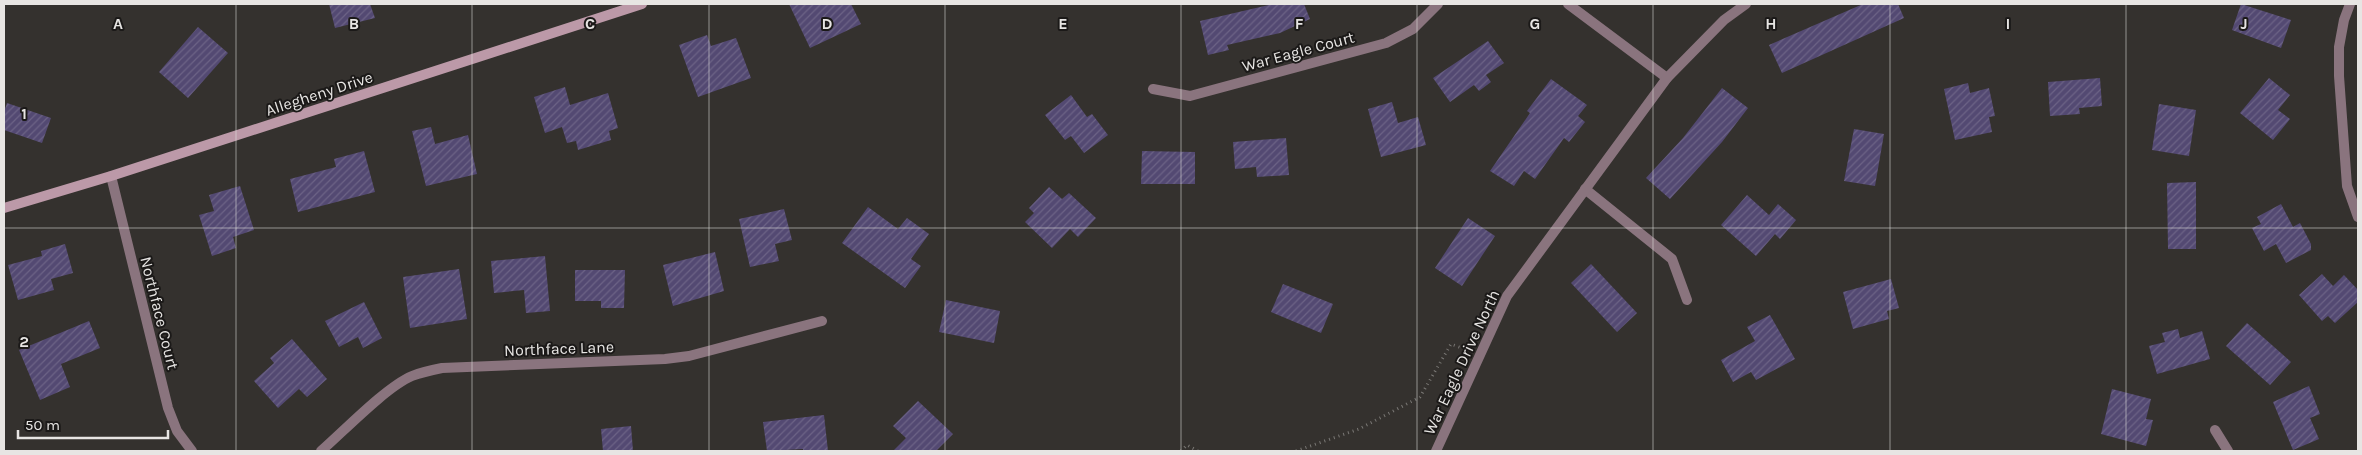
<svg xmlns="http://www.w3.org/2000/svg" width="2362" height="455" font-family="Karla,sans-serif">
<style>
.building{fill:url(#building-hatch)}
.lines{fill:none;stroke-linecap:round;stroke-linejoin:round}
.path{stroke:#7a7875;stroke-width:3;stroke-dasharray:1 4;stroke-linecap:butt}
.street{stroke:#8a747e;stroke-width:10}
.secondary{stroke:#bc99a8;stroke-width:10}
.grid{fill:none;stroke:#e7e5e3;stroke-width:1;stroke-opacity:0.55}
.labels{text-anchor:middle;stroke-width:4;stroke-linejoin:round;paint-order:stroke}
.street-label{font-size:16px;fill:#e7e5e3;stroke:#1b1918}
.grid-label{font-size:16px;text-anchor:middle;font-weight:bold;fill:#e7e5e3;stroke:#1b1918;stroke-width:4;stroke-linejoin:round;paint-order:stroke}
</style>
<defs>
<pattern id="building-hatch" width="6" height="6" patternUnits="userSpaceOnUse" patternTransform="scale(1.25)"><rect width="6" height="6" fill="#534972"/><path d="M-1 1l2-2M0 6l6-6M5 7l2-2" fill="none" stroke="#6c6386"/></pattern>
</defs>
<rect width="100%" height="100%" fill="#34312e"/>
<g class="building">
<polygon points="329,4 370,4 375,18 335,28"/>
<polygon points="789,4 851,4 861,24 810,48"/>
<polygon points="1273,4 1304,4 1310,19 1280,33 1227,45 1229,50 1208,55 1200,21"/>
<polygon points="1863,4 1898,4 1904,18 1782,73 1769,45"/>
<polygon points="2241,4 2291,20 2281,48 2232,30"/>
<polygon points="198,27 228,53 188,98 159,72"/>
<polygon points="707,35 711,46 736,38 751,78 698,97 679,45"/>
<polygon points="1488,41 1504,63 1486,75 1491,82 1479,91 1474,85 1450,102 1433,78"/>
<polygon points="2100,78 2102,106 2079,108 2080,114 2050,116 2048,82"/>
<polygon points="2269,78 2290,95 2278,110 2290,119 2273,140 2240,113"/>
<polygon points="1551,79 1587,105 1578,116 1585,122 1569,142 1564,138 1535,179 1524,171 1514,186 1490,171 1530,113 1527,111"/>
<polygon points="1968,83 1970,93 1989,88 1995,116 1989,117 1992,132 1955,140 1944,89"/>
<polygon points="565,87 570,105 608,93 618,128 609,131 611,140 578,150 576,141 567,143 562,127 545,133 534,97"/>
<polygon points="1722,88 1748,108 1722,142 1670,199 1646,178 1683,138"/>
<polygon points="1071,95 1087,117 1092,114 1108,135 1084,153 1071,136 1065,140 1045,115"/>
<polygon points="1392,102 1398,123 1418,117 1426,145 1381,157 1368,109"/>
<polygon points="7,103 51,118 42,143 4,130 4,112"/>
<polygon points="2159,104 2196,110 2189,156 2152,150"/>
<polygon points="431,127 435,144 468,135 477,174 426,186 412,131"/>
<polygon points="1854,129 1884,134 1875,186 1844,181"/>
<polygon points="1286,138 1289,175 1257,177 1256,167 1235,169 1233,142"/>
<polygon points="364,151 375,192 298,212 290,179 336,167 334,159"/>
<polygon points="1142,151 1195,152 1195,184 1141,184"/>
<polygon points="2196,182 2196,249 2168,249 2167,183"/>
<polygon points="240,186 254,230 233,237 236,248 212,256 199,215 214,211 209,195"/>
<polygon points="1049,187 1062,199 1069,193 1096,218 1078,237 1070,229 1052,248 1025,222 1034,213 1029,208"/>
<polygon points="1747,195 1769,215 1778,204 1796,220 1780,239 1775,234 1756,256 1721,225"/>
<polygon points="2281,204 2293,227 2300,223 2311,244 2311,250 2286,263 2276,244 2264,251 2252,228 2261,224 2257,217"/>
<polygon points="868,207 898,229 907,218 929,234 911,259 921,266 905,288 842,243"/>
<polygon points="784,209 792,240 775,244 779,261 750,267 739,219"/>
<polygon points="1468,218 1495,236 1462,286 1435,268"/>
<polygon points="65,244 73,273 51,279 54,290 18,300 8,265 42,256 41,251"/>
<polygon points="715,252 724,291 673,306 663,265"/>
<polygon points="545,256 550,311 526,313 524,290 494,293 491,261"/>
<polygon points="1591,264 1637,313 1617,332 1571,283"/>
<polygon points="459,269 467,319 410,328 403,277"/>
<polygon points="575,270 625,270 624,308 601,308 601,301 575,301"/>
<polygon points="2322,274 2333,286 2344,275 2358,290 2358,302 2335,323 2328,316 2322,321 2299,295"/>
<polygon points="1891,279 1899,308 1887,311 1889,319 1853,329 1843,292"/>
<polygon points="1283,284 1333,304 1321,333 1271,312"/>
<polygon points="946,300 1000,311 994,343 939,332"/>
<polygon points="364,302 382,338 363,348 358,337 339,347 325,321"/>
<polygon points="1770,315 1795,359 1756,380 1751,372 1733,382 1721,360 1755,341 1747,327"/>
<polygon points="89,321 100,348 61,364 70,387 40,400 19,350"/>
<polygon points="2247,323 2291,362 2270,385 2226,346"/>
<polygon points="2178,329 2180,338 2202,331 2210,359 2157,374 2149,346 2165,342 2162,333"/>
<polygon points="292,339 327,379 307,397 299,389 278,408 254,381 274,363 270,358"/>
<polygon points="2309,386 2320,414 2310,418 2319,439 2293,450 2273,402"/>
<polygon points="2112,389 2151,399 2146,419 2153,420 2146,446 2101,434"/>
<polygon points="918,401 953,434 936,451 893,451 906,438 893,426"/>
<polygon points="824,415 828,451 803,451 803,449 767,451 763,422"/>
<polygon points="631,426 633,451 603,451 601,429"/>
</g>
<g class="lines">
<g class="path">
<polyline points="1181,451 1187,445 1198,451"/>
<polyline points="1296,451 1359,429 1420,397 1451,344 1467,350"/>
</g>
<g class="street">
<polyline points="1568,4 1667,78"/>
<polyline points="2350,4 2344,20 2339,47 2339,76 2347,186 2358,217"/>
<polyline points="1153,89 1190,96 1386,43 1413,29 1438,4"/>
<polyline points="111,176 168,408 177,431 192,451"/>
<polyline points="1585,189 1672,259 1687,300"/>
<polyline points="2215,430 2228,451"/>
<path d="M321,451c23,-20 65,-64 91,-75 10,-4 20,-6 30,-8l223,-9 24,-3 133,-35"/>
<polyline points="1436,451 1507,296 1667,78 1724,20 1746,4"/>
</g>
<polyline class="secondary" points="4,208 111,176 642,4"/>
</g>
<path class="grid" d="M236,4v447M472,4v447M709,4v447M945,4v447M1181,4v447M1417,4v447M1653,4v447M1890,4v447M2126,4v447M4,228h2354"/>
<g class="labels">
<g class="street-label">
<text transform="translate(1298 51) rotate(-15)" y="6">War Eagle Court</text>
<text transform="translate(319 93) rotate(-18)" y="6">Allegheny Drive</text>
<text transform="translate(160 313) rotate(76)" y="6">Northface Court</text>
<text transform="translate(559 348) rotate(-2)" y="6">Northface Lane</text>
<text transform="translate(1461 362) rotate(-65)" y="6">War Eagle Drive North</text>
</g>
</g>
<g class="grid-label">
<text x="118" y="29">A</text>
<text x="354" y="29">B</text>
<text x="590" y="29">C</text>
<text x="827" y="29">D</text>
<text x="1063" y="29">E</text>
<text x="1299" y="29">F</text>
<text x="1535" y="29">G</text>
<text x="1771" y="29">H</text>
<text x="2008" y="29">I</text>
<text x="2244" y="29">J</text>
<text x="24" y="119">1</text>
<text x="24" y="347">2</text>
</g>
<rect width="2362" height="455" fill="none" stroke="#e7e5e3" stroke-width="10"/>
<path d="M18 430v8h150v-8" fill="none" stroke="#e7e5e3" stroke-width="2.5"/>
<text x="25" y="430" font-size="15" fill="#e7e5e3" stroke="#1b1918" stroke-width="4" paint-order="stroke">50 m</text>
</svg>
